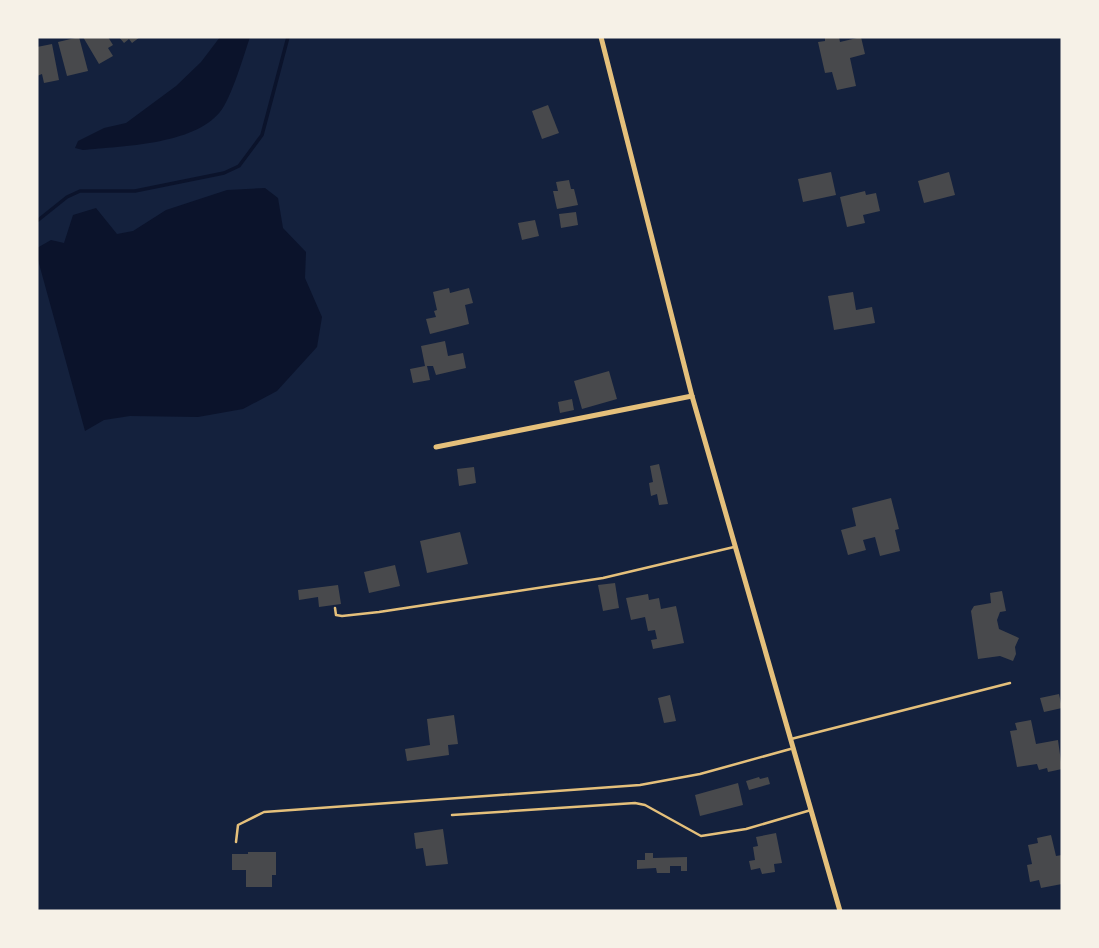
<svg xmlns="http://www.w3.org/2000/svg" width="1099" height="948" font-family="'Libre Baskerville',serif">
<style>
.water{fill:#0b132b}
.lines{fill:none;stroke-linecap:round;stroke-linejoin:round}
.stream{stroke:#0b132b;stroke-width:3.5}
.building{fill:#48494c}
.service{stroke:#e5c07b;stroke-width:2.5}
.minor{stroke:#e5c07b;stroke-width:5}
</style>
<rect width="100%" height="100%" fill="#14213d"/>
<g class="water">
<path d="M220,37h30c-6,18 -19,62 -30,75 -27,33 -98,34 -137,38l-8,-2 3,-7 26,-13 22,-5 50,-37 25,-24z"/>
<polygon points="265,188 278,198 283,228 306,252 305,278 322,317 317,347 277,391 243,409 198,417 130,416 104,420 85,431 38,260 37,248 51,240 64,243 73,215 96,208 117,234 133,231 166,210 227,190"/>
</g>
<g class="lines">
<polyline class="stream" points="37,221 67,197 80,191 135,191 224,173 239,166 262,135 288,37"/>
</g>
<g class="building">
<polygon points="79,37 88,71 67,76 58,42"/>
<polygon points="83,37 108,37 113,45 108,48 113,56 99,64"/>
<polygon points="119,37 140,37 132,43 129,39 124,43"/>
<polygon points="825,37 839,37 840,42 861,37 865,54 850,58 856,86 837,90 832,72 825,73 818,42 825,41"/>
<polygon points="52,44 59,80 44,83 42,74 37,76 37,47"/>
<polygon points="548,105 559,133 542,139 532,111"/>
<polygon points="831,172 836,195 803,202 798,179"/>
<polygon points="949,172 955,195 924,203 918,181"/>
<polygon points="569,180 571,189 574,189 578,205 557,209 553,191 558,191 556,182"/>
<polygon points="865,191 866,195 876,193 880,211 863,215 865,223 847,227 840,197"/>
<polygon points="576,212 578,225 561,228 559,214"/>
<polygon points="535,220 539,236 522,240 518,223"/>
<polygon points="449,288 450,293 469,288 473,303 465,305 469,324 430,334 426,319 436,317 434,311 437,310 433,292"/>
<polygon points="853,292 856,310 872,307 875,323 834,330 828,296"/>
<polygon points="445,341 448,356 463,353 466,368 436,375 433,366 427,366 430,380 413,383 410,369 425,366 421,346"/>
<polygon points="609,371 617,399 582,409 574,381"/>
<polygon points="572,399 574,410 560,413 558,402"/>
<polygon points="659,464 668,504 659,505 657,494 651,496 649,483 653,482 650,466"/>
<polygon points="474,467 476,483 459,486 457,469"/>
<polygon points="891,498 899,529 895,530 900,551 880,556 875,537 863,540 866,550 848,555 841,530 856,526 852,508"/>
<polygon points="460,532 468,564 427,573 420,541"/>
<polygon points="395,565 400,586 369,593 364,572"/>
<polygon points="615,583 619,608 603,611 598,585"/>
<polygon points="338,585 341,604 319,607 318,597 299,600 298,590"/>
<polygon points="1002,591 1006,611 1000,612 997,620 999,629 1019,638 1015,647 1016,654 1013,661 1000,656 978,659 971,611 974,606 991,603 990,593"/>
<polygon points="648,594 649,600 659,598 661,609 676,606 684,643 653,649 651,640 657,639 655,630 648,631 645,617 631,620 626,598"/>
<polygon points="1059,694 1062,708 1044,712 1040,698"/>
<polygon points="670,695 676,721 664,723 658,698"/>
<polygon points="454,715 458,744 448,745 449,755 407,761 405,749 430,745 427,719"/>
<polygon points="1031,720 1036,744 1058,740 1062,769 1048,772 1047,768 1039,770 1037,764 1017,767 1010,731 1017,730 1015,723"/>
<polygon points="759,777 760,779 768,777 770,784 749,790 746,781"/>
<polygon points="738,783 743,805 700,816 695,795"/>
<polygon points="443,829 448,864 426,866 423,848 416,849 414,833"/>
<polygon points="776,833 782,863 774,864 775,872 762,874 760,868 751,870 749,861 755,860 753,847 758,846 756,837"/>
<polygon points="1051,835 1056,856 1062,855 1062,884 1041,888 1039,880 1030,882 1027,865 1032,864 1028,845 1038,843 1037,838"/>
<polygon points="248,852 276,852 276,875 272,875 272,887 246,887 246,870 232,870 232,854 248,854"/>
<polygon points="645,853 653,853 653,858 687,857 687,871 681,871 681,866 670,866 670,873 657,873 656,868 637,869 637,860 645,860"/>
</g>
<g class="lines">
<g class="service">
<polyline points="335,608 336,615 342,616 379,612 603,578 734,547"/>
<polyline points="791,739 1010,683"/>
<polyline points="452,815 635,803 645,805 701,836 746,829 811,810"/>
<polyline points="236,842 238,825 264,812 640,785 700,774 794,748"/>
</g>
<g class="minor">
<polyline points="601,37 692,396 840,911"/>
<polyline points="436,447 692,396"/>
</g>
</g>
<rect width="1099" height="948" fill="none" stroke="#f6f1e7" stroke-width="77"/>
</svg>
